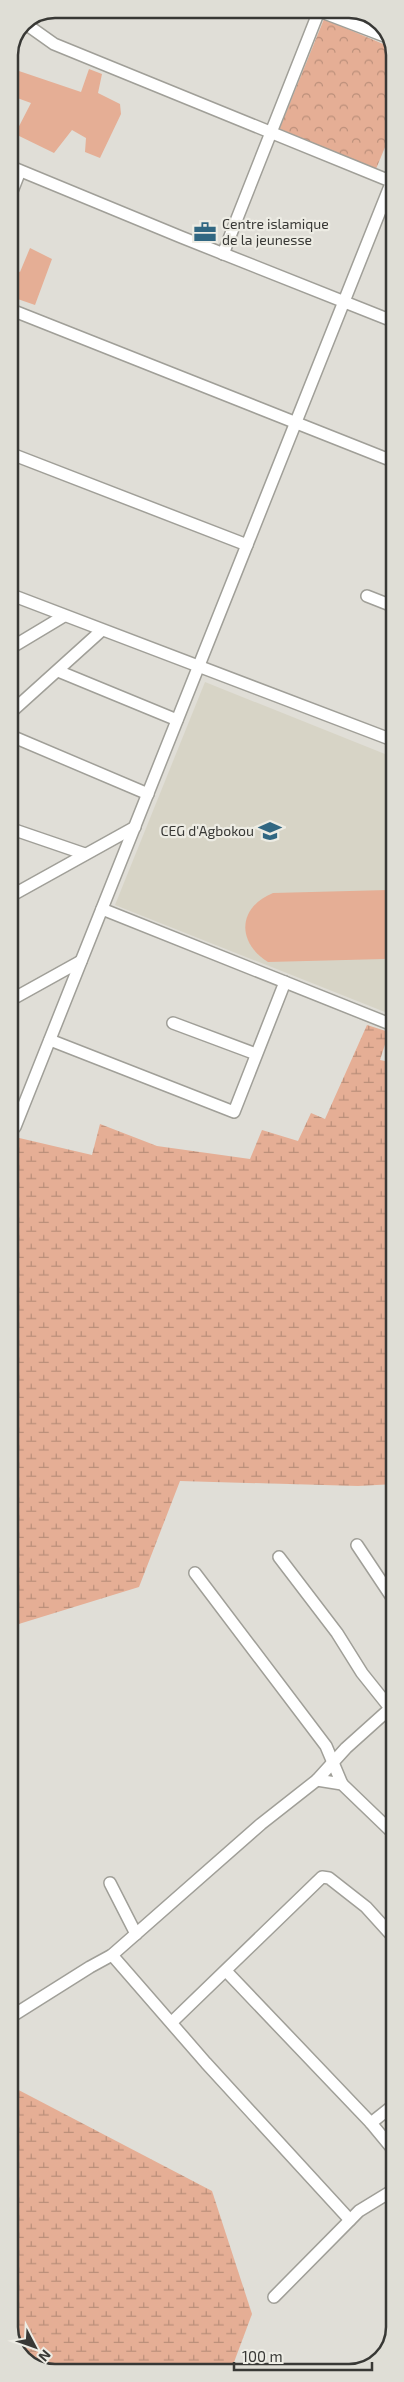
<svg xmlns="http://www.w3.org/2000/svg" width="404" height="2382" font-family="'Exo 2',sans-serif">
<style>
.built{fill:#d7d4c6}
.green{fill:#e5ae95}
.wetland{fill:url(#wetland-marsh)}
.park{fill:url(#park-crowns)}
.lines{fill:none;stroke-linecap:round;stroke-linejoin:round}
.minor-casing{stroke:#a09f98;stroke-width:14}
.minor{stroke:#fff;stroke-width:11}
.labels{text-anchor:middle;stroke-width:4.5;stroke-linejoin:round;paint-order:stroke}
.poi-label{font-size:14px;fill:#383835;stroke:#edece4;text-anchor:start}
.rim{fill:none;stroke:#383835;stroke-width:2.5}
</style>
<defs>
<pattern id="wetland-marsh" width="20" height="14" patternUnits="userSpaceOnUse" patternTransform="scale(1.25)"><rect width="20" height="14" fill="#e5ae95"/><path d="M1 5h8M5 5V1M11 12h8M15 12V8" fill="none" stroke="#bb8f7a"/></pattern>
<pattern id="park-crowns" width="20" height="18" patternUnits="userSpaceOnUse" patternTransform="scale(1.25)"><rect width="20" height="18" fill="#e5ae95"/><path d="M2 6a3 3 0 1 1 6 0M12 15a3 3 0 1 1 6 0" fill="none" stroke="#bb8f7a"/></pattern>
</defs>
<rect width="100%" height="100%" fill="#e0ded7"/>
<polygon class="built" points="205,682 395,758 395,1016 115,905"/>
<g class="green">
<polygon points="89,69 102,74 98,93 120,104 121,114 100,158 85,152 86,138 72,130 54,153 15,134 31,103 9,95 16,70 81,92"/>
<polygon points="30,248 52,259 35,305 9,296 9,268 20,272"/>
<path d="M388,890l7,3v63l-11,3 -116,3c-32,-20 -30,-55 5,-69z"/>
</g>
<g class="wetland">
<polygon points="367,1025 389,1032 380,1060 395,1063 395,1484 358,1486 180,1481 139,1587 9,1627 9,1141 15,1137 92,1155 100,1124 157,1146 250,1159 262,1130 298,1141 311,1113 325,1119"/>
<polygon points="9,2085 212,2191 252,2314 230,2373 49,2373 22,2360 9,2333"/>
</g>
<polygon class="park" points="324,19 395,49 395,123 376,169 279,130"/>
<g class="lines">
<defs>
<g id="minor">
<polyline points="314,9 390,38"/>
<polyline points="23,22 54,44 395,183"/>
<polyline points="9,166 181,237 395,322"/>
<polyline points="9,199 20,171"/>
<polyline points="223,254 319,11"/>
<polyline points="9,309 395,462"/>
<polyline points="9,453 247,545"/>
<polyline points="9,594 395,741"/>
<polyline points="367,596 395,607"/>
<polyline points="9,649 64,616"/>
<polyline points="58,671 177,720"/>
<polyline points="9,714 101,631"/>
<polyline points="9,735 148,794"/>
<polyline points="9,828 85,854"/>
<polyline points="9,897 135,827"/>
<polyline points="102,909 395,1026"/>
<polyline points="9,1001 81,961"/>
<polyline points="173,1023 256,1054"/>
<polyline points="50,1040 234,1112 285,982"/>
<polyline points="15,1127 392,181"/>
<polyline points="357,1545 395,1602"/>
<polyline points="279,1557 337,1633 362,1673 390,1708"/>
<polyline points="195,1573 326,1746 342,1784"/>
<polyline points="317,1780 342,1784 395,1835"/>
<polyline points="110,1883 136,1934"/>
<polyline points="112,1955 206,2063 350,2220"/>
<polyline points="226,1971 371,2123 395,2104"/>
<polyline points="9,2018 90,1967 112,1955 261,1824 317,1780 346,1748 395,1704"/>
<polyline points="172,2022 322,1877 329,1878 366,1907 395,1939"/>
<polyline points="371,2123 395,2152"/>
<polyline points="274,2297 359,2211 395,2189"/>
</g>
</defs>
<use href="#minor" class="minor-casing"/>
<use href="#minor" class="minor"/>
</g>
<defs>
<symbol id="office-bare" viewBox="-9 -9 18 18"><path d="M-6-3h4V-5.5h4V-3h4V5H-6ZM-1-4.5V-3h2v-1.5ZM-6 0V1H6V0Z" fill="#316782" stroke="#edece4" stroke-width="2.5" paint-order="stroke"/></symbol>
<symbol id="university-bare" viewBox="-9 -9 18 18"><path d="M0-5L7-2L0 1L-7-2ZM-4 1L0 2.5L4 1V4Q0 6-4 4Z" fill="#316782" stroke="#edece4" stroke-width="2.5" paint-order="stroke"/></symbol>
</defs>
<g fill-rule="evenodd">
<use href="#office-bare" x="189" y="216" width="32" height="32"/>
<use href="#university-bare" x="254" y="815" width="32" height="32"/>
</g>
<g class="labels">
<g class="poi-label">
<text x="222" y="229">Centre islamique<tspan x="222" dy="16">de la jeunesse</tspan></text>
<text x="254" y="836" text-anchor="end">CEG d'Agbokou</text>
</g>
</g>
<path d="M0 0H404V2382H0ZM55 18H349A37 37 0 0 1 386 55V2327A37 37 0 0 1 349 2364H55A37 37 0 0 1 18 2327V55A37 37 0 0 1 55 18Z" fill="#dfded6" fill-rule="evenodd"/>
<path class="rim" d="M55 18H349A37 37 0 0 1 386 55V2327A37 37 0 0 1 349 2364H55A37 37 0 0 1 18 2327V55A37 37 0 0 1 55 18Z"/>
<g transform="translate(35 2347) rotate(131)" stroke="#edece4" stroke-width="4" paint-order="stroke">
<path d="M0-4L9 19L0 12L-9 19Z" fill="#383835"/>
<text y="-8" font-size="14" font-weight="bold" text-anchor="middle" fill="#383835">N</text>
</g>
<path d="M234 2362v8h138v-8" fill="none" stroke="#383835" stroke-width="2.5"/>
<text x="242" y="2362" font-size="15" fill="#383835" stroke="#edece4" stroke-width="4" paint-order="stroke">100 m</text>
</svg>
